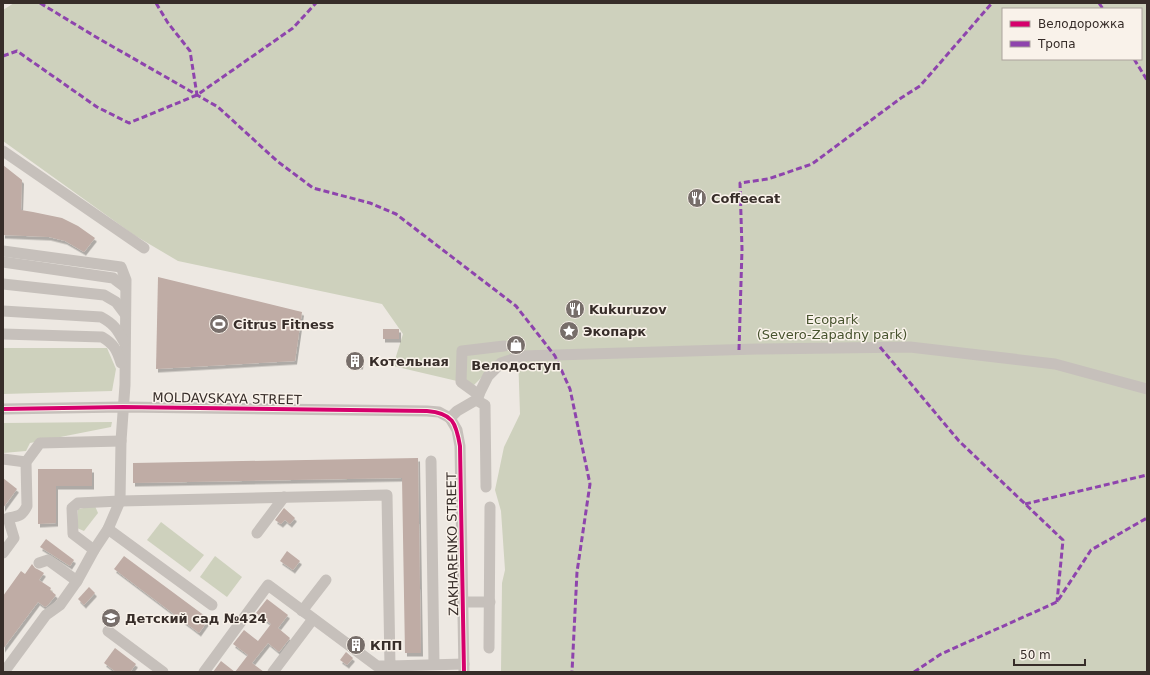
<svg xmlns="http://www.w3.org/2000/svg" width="1150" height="675" font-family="'DejaVu Sans',sans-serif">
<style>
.green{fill:#ced1bd;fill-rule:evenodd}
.building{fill:#bfaca5;filter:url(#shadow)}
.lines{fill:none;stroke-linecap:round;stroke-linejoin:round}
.minor{stroke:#c6c0bb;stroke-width:11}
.quiet{stroke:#8e44ad;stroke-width:3;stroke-dasharray:6 3;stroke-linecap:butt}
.cycleway-casing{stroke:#f9f2ea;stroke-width:6}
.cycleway{stroke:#d6006c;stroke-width:4}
.labels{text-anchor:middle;stroke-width:3;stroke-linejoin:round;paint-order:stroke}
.poi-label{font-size:13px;font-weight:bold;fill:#372d29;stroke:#f9f2ea;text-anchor:start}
.park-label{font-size:13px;fill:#47532e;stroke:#f9f2ea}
.street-label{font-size:13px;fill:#372d29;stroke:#f9f2ea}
</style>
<defs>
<filter id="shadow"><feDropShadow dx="2" dy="3.5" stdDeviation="0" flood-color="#0004"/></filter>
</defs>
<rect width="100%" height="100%" fill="#ede8e2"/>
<g class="green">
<path d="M14,3h1133v669h-646l1,-89 3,-13 -4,-59 -6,-21 9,-43 16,-33 -2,-60 -17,4 -27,27 -81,-19 10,-32 -21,-30 -204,-43 -44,-26 -131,-94v-131zM1003,9h138v50h-138z"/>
<polygon points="3,348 107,348 116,369 112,391 3,394"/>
<polygon points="112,422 111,427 30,443 26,451 3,453 3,423"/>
<polygon points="95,506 98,513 84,531 77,528 78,509"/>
<polygon points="161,522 204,555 190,572 147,540"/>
<polygon points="215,556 242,577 227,597 200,577"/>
</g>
<g class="building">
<polygon points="3,165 22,180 21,210 33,212 62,218 78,226 95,238 84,252 65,241 49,237 3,235"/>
<polygon points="158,277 302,312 295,361 156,369"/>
<rect x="383" y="329" width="16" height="10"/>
<polygon points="348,357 362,357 361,366 348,365"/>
<polygon points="418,458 421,653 405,653 402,478 133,483 133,463"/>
<polygon points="38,469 92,469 92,486 56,486 56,523 38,524"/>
<polygon points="3,478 17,489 3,508"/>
<polygon points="284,508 295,518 290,524 285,520 281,524 275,520"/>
<polygon points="46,539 74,560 70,566 40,547"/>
<polygon points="287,551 300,561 293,570 280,561"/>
<polygon points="124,556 209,619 199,633 114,569"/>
<polygon points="32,564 35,568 39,570 44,573 39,580 51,588 50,590 56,595 48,605 45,607 38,602 3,649 3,596 21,571 25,574"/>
<polygon points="89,587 95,593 84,605 78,599"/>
<polygon points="267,599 288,615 278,628 290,638 279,652 268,643 252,663 264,672 213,672 221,661 235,672 248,655 233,644 244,630 258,641 271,624 256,613"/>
<polygon points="115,648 136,664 130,672 116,672 104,663"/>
<polygon points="346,652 353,658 347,665 340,660"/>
</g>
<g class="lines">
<g class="minor">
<polyline points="3,151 144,248"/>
<polyline points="3,251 121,267 126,280 125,385 121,441 120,501 108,529 94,550 77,581 48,560 39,563"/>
<polyline points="3,262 113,278 125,287"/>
<polyline points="3,284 104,295 116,302 125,314"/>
<path d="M3,311l98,6c13,7 16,12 23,25"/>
<path d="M3,334l99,3c12,7 15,13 19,26"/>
<polyline points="479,395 461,382 462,351 504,346"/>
<polyline points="476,400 485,405 486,487"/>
<polyline points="3,409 123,407 427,411 439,412 450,418"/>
<polyline points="450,418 457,411 476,400 488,376 501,363 522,356 757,349 910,347 1055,364 1147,389"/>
<polyline points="450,418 457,430 460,446 464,672"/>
<polyline points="3,459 26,462"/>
<polyline points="431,461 434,664"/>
<polyline points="108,529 212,605"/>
<polyline points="257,533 284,497"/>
<polyline points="94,550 73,534 72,508 78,503 120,501 387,495 390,666 464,664"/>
<path d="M3,553l11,-15 -6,-20c11,-2 14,-2 19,-12l-1,-44 14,-19 81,-2"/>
<polyline points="463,602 490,602"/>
<polyline points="302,611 326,580"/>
<polyline points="108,631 163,672"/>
<polyline points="489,648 490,507"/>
<polyline points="4,672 46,615 60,605 77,581"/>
<polyline points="204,672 268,585 377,666 390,666 390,672"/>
<polyline points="273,672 313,619"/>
</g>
<g class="quiet">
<polyline points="40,3 96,37 218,107 277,161 313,188 370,203 396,214 516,306 555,356 570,389 590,484 577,572 572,672"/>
<polyline points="156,3 168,23 190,51 197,95"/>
<polyline points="1099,3 1103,9"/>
<polyline points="3,56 17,51 97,107 129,123 197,95 293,28 316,3"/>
<polyline points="1134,59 1147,80"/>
<polyline points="880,347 959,441 1063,540 1057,602"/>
<polyline points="739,350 742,249 740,183 768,179 812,164 901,98 920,86 992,3"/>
<polyline points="1025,504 1147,475"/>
<polyline points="914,672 941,654 1057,602 1091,550 1147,518"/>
</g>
<defs>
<path id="cycleway" d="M3,409l120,-2 304,4c26,2 29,12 33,35l4,226"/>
</defs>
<use href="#cycleway" class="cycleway-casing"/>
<use href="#cycleway" class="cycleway"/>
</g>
<defs>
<symbol id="restaurant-disc" viewBox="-11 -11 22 22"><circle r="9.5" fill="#776e6a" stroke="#f9f2ea"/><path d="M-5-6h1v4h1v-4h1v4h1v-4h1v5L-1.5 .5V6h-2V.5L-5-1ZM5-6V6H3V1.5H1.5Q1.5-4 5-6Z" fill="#fff"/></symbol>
<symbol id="stadium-disc" viewBox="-11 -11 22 22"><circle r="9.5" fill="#776e6a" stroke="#f9f2ea"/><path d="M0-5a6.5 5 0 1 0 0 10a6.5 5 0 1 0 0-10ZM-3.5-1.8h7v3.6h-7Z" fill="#fff"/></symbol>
<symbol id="sight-disc" viewBox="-11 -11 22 22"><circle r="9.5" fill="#776e6a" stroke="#f9f2ea"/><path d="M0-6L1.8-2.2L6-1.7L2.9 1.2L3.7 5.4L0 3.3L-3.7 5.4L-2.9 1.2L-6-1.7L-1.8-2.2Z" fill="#fff"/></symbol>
<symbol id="shop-disc" viewBox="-11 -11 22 22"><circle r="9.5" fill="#776e6a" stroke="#f9f2ea"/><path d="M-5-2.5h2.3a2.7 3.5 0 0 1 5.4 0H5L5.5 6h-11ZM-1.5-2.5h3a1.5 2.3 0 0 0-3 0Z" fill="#fff"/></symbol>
<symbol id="building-disc" viewBox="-11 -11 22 22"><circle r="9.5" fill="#776e6a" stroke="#f9f2ea"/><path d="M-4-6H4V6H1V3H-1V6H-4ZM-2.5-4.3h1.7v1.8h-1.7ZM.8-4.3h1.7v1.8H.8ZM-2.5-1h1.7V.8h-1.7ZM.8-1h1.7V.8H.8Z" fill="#fff"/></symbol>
<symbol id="school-disc" viewBox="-11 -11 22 22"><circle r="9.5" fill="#776e6a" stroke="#f9f2ea"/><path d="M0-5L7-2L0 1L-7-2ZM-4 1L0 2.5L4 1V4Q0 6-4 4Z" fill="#fff"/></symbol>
</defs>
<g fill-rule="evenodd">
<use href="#restaurant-disc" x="686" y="187" width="22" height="22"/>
<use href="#restaurant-disc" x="564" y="298" width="22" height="22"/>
<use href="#stadium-disc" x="208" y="313" width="22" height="22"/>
<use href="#sight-disc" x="558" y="320" width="22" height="22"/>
<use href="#shop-disc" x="505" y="334" width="22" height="22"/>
<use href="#building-disc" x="344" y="350" width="22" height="22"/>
<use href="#school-disc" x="100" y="607" width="22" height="22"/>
<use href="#building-disc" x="345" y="634" width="22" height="22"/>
</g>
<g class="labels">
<g class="poi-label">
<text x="711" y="203">Coffeecat</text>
<text x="589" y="314">Kukuruzov</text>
<text x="233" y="329">Citrus Fitness</text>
<text x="583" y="336">Экопарк</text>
<text x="369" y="366">Котельная</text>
<text x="516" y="370" text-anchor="middle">Велодоступ</text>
<text x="125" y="623">Детский сад №424</text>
<text x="370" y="650">КПП</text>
</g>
<g class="park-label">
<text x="832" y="324">Ecopark<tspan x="832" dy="15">(Severo-Zapadny park)</tspan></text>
</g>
<g class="street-label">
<text transform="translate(227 398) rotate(1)" y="5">MOLDAVSKAYA STREET</text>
<text transform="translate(452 544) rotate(-91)" y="5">ZAKHARENKO STREET</text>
</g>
</g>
<rect width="1150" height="675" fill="none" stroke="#372d29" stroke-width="8"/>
<rect x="1002" y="8" width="140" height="52" fill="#f9f2ea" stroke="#aba39d"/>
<rect x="1010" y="21" width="20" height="6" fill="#d6006c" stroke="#aba39d"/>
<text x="1038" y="28" font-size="12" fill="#372d29">Велодорожка</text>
<rect x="1010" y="41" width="20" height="6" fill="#8e44ad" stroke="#aba39d"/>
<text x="1038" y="48" font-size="12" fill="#372d29">Тропа</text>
<path d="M1014 659v6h71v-6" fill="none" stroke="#372d29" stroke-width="2"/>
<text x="1020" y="659" font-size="12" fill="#372d29" stroke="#f9f2ea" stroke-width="3" paint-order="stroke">50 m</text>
</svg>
